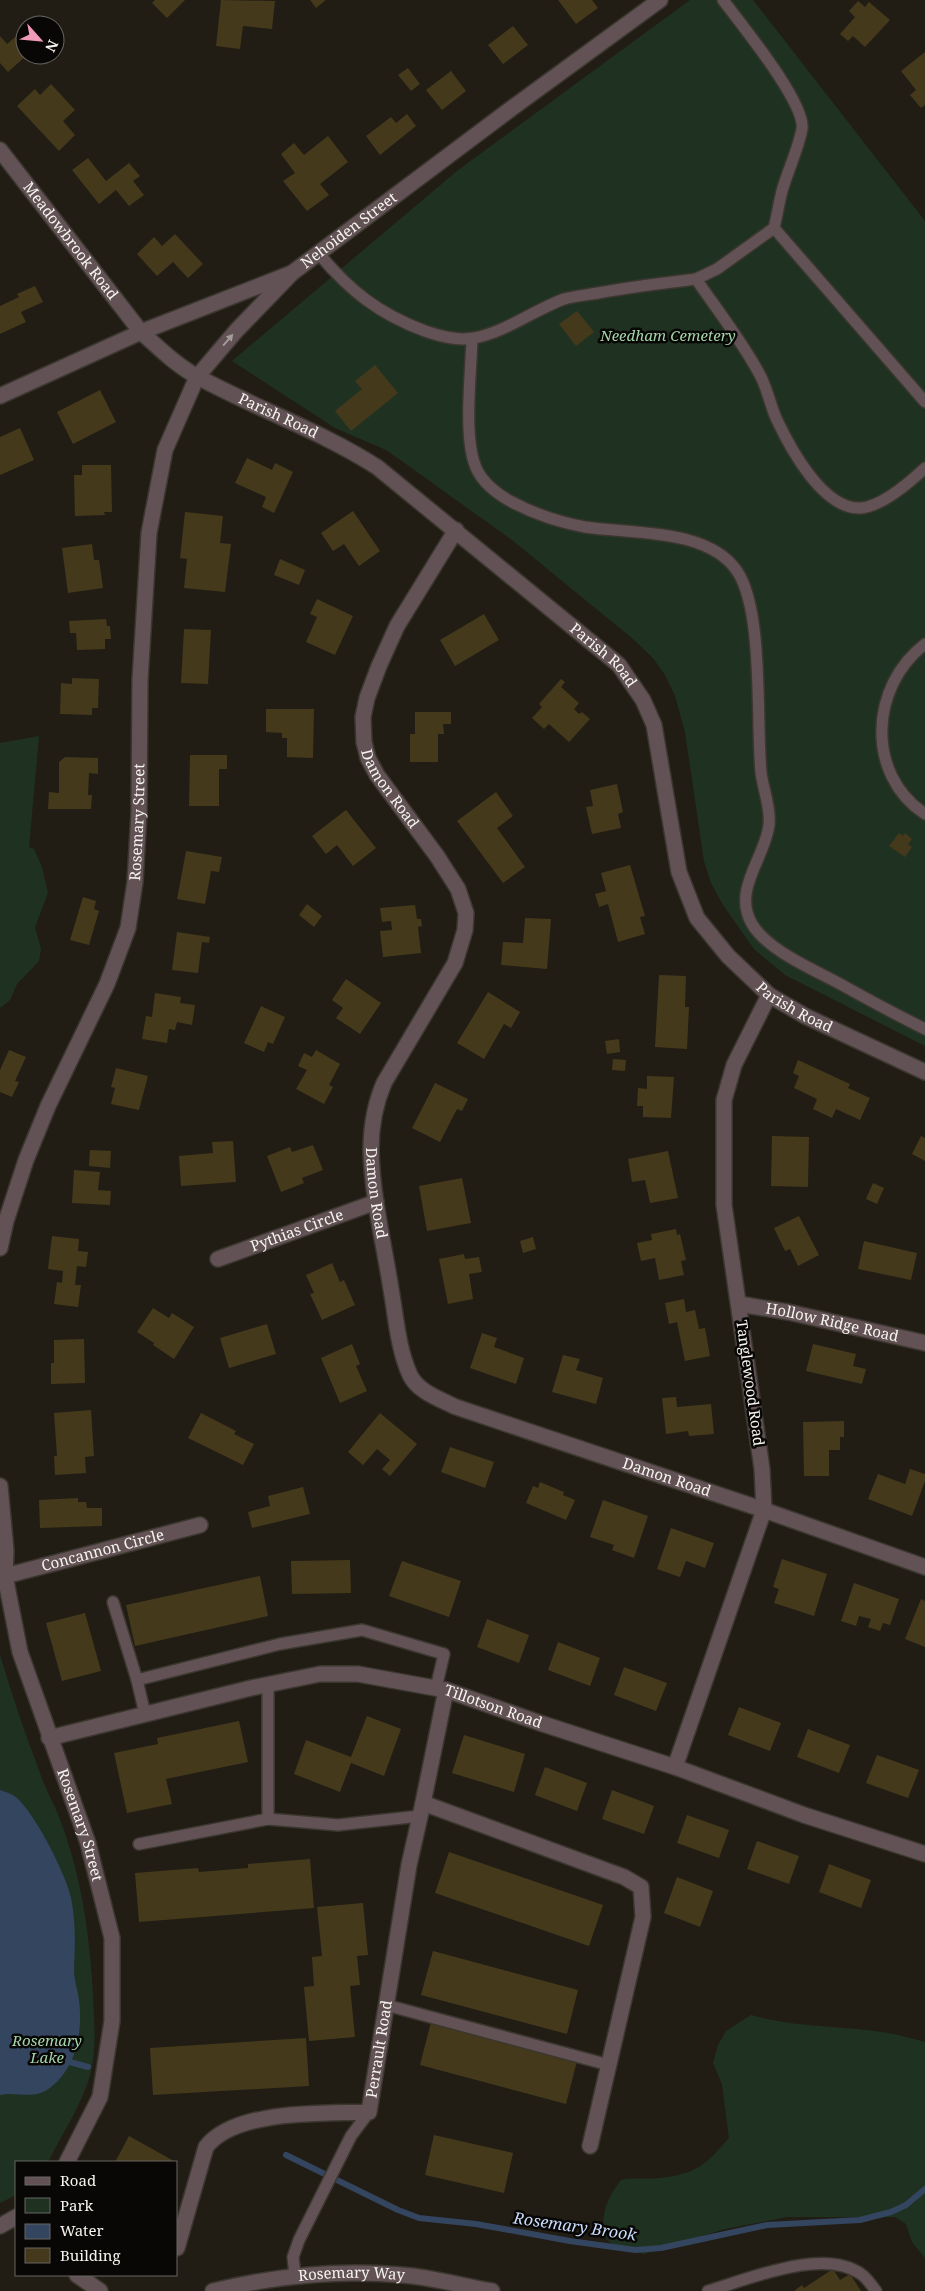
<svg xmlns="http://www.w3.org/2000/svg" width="925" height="2291" font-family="'Noto Serif',serif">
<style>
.green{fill:#1f3222}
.water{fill:#34455f}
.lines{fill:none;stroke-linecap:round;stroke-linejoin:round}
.stream{stroke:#34455f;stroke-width:6}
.building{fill:#45391b}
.service-casing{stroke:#3b372f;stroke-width:14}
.minor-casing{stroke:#3b372f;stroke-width:18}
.tertiary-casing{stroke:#3b372f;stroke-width:18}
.service{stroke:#625256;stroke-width:11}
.minor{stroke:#625256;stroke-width:15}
.tertiary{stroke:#625256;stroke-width:15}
.oneway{fill:#a59b9a}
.labels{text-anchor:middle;stroke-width:5;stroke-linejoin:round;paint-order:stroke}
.street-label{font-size:15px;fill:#f6f4ee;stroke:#090705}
.park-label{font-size:15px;font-style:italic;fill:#a3d4a9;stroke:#090705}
.water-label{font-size:16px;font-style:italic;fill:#c9ddfb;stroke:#090705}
</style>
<rect width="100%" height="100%" fill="#211d15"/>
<g class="green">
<polygon points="690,0 753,0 925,221 925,1046 785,975 754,949 723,905 711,883 704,861 685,732 675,696 665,675 653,658 633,639 512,540 399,459 386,450 335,428 232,361 457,171"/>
<polygon points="39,736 29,847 34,849 42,867 48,893 35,927 41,949 39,961 17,984 10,1000 0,1008 0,743"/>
<path d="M0,1655c12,40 25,79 40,118 6,18 16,34 22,52 20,55 28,112 31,171 1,26 4,53 -3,79 -8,29 -27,57 -41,85l-2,2h-31v33l-16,8z"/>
<path d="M751,2015c44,13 91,10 137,18 12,2 25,6 37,9v216l-13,-16 -6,-18 -11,-7h-108l-62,12 -81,25 -31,-9 -9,-8c-3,-24 3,-39 17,-57 14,-3 26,0 39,-2 36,-4 46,-13 69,-40l-7,-54 -9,-21 5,-18 8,-14z"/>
</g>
<path class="water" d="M0,1790c6,2 12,4 17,8 18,16 49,76 54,100 5,24 4,49 3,72 0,11 4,20 5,30 4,30 -2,67 -28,87 -17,14 -32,4 -51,8z"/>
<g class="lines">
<g class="stream">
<polyline points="70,2062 88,2067"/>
<polyline points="286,2155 398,2210 419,2218 476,2224 570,2241 635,2250 661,2248 767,2225 860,2220 891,2212 906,2205 925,2189"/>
</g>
</g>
<g class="building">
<polygon points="155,0 185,0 167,18 152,3"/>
<polygon points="221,0 275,1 272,29 243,26 240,49 216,46"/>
<polygon points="310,0 326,0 316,8"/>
<polygon points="558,0 592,0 598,8 576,24"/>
<polygon points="858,1 865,7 869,2 890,20 865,47 853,36 848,41 840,34 855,17 849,11"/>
<polygon points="513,26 528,45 503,64 488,45"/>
<polygon points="20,33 25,39 25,55 27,55 8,72 0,63 0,36 7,44"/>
<polygon points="925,52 925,105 921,108 910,95 916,90 901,71"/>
<polygon points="408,68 420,84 411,91 398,75"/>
<polygon points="451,71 466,91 442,110 426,90"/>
<polygon points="51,84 75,110 63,121 75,135 59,151 17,106 35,89 40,95"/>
<polygon points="407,114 416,126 380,155 366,136 391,117 396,123"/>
<polygon points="328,136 348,162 320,184 329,195 307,211 283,181 295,173 281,154 294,143 304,155"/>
<polygon points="88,158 106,181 129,163 140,176 133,181 144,195 129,206 116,190 99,204 72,170"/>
<polygon points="175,234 203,264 188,278 173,262 157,276 137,254 154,237 162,246"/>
<polygon points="35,286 43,302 21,312 26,322 0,334 0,306 19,297 17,294"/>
<polygon points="577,311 594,332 576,346 559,324"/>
<polygon points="375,365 398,393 351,431 335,411 362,389 355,381"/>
<polygon points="100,390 116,422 73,444 57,412"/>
<polygon points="20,428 34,460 0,475 0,437"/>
<polygon points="247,458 272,470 275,463 293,472 274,513 262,507 266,497 235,483"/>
<polygon points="82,465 111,465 112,512 104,512 105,515 75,516 74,475 82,475"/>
<polygon points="353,511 380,551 359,566 344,544 333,551 321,533"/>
<polygon points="185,512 223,516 220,543 231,544 225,592 184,588 187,559 180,558"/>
<polygon points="92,544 94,560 99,560 103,588 68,593 62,548"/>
<polygon points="280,559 305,570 299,585 274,575"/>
<polygon points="317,599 353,616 335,655 306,642 317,617 310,614"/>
<polygon points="484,614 499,640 455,666 440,640"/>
<polygon points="106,619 107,626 110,626 111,639 105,639 105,649 77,650 76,633 70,633 69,621"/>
<polygon points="184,629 211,630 208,684 181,683"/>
<polygon points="72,678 99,679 98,708 92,708 92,715 60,714 61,683 72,684"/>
<polygon points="561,679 565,682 561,687 579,703 574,709 579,714 582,712 590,719 569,742 549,724 544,729 532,718 542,707 539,704"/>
<polygon points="266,709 314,709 313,758 287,757 287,738 282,738 282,733 266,732"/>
<polygon points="415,712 451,712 451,724 443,724 444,734 438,734 438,762 410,762 410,734 415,734"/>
<polygon points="190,755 227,755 227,769 219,769 219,806 189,806"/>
<polygon points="65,757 98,758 98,774 89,773 88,795 92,795 91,809 48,809 49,792 59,793 59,762"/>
<polygon points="617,784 623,812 618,814 621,828 592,834 586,807 593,806 590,790"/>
<polygon points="496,792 513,816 497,828 525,867 503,883 457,821"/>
<polygon points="346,810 376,848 353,866 337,845 326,854 312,836"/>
<polygon points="899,833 903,836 905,833 912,839 908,844 912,847 905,857 889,846"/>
<polygon points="186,851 222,857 219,872 211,871 205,904 177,899"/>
<polygon points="630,865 645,916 640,917 645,934 618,942 608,904 599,907 595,894 606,891 601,873"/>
<polygon points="83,897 96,901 94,909 99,911 89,945 70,940"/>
<polygon points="307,904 322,916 314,927 299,915"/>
<polygon points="415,905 417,919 421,919 422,926 418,927 421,953 383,957 380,931 392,930 391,921 382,922 380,908"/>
<polygon points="525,918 551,919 547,969 501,965 503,942 523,943"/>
<polygon points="177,932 210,937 209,943 202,942 198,973 172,970"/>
<polygon points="659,975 686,976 685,1007 689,1007 687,1049 655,1047"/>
<polygon points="346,979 381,1003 360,1034 336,1018 343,1008 332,1000"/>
<polygon points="488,992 520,1012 511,1028 504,1024 484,1059 457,1043"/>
<polygon points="155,993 181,997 180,1003 195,1005 192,1025 177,1022 175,1030 169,1029 167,1043 142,1039 146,1016 152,1017"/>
<polygon points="261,1006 285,1017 273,1044 268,1042 264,1052 244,1043"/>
<polygon points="619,1039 620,1052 607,1054 605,1041"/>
<polygon points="9,1050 26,1057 15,1081 19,1082 12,1097 0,1092 0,1070"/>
<polygon points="316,1050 340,1064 329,1085 333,1087 324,1104 296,1089 307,1070 298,1066 304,1053 312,1057"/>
<polygon points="613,1059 626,1060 625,1071 612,1070"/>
<polygon points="798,1060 850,1084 848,1088 870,1098 860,1120 836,1109 832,1118 813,1109 817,1099 794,1088 799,1076 793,1073"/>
<polygon points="116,1068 148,1076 139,1110 111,1104 115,1088 111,1087"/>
<polygon points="647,1076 674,1077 671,1118 643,1117 643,1106 637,1106 638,1088 647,1089"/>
<polygon points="435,1083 468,1099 462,1111 457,1109 440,1142 412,1128"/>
<polygon points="772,1136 809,1137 808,1187 771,1186"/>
<polygon points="921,1136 925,1138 925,1161 912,1154"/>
<polygon points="233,1141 236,1182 181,1186 179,1156 213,1153 212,1142"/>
<polygon points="313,1145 323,1170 302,1178 304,1183 281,1192 267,1156 290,1147 292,1152"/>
<polygon points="90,1150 111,1151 110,1168 89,1166"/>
<polygon points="668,1151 678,1198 650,1203 645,1180 632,1182 628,1159"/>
<polygon points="74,1170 100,1172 98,1190 111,1191 110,1205 72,1203"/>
<polygon points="462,1178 471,1223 427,1231 419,1186"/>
<polygon points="873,1183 884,1188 877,1204 866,1199"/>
<polygon points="799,1216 819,1255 798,1266 790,1249 785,1251 774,1228"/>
<polygon points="676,1229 677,1235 680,1234 686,1260 681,1261 684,1275 659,1280 655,1258 641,1261 637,1243 652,1240 651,1234"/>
<polygon points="52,1236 79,1239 78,1251 88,1252 86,1267 77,1266 75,1285 81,1285 78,1307 54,1304 57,1282 62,1283 63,1271 48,1269"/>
<polygon points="533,1237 536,1249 523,1253 520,1241"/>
<polygon points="864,1241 917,1253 911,1280 858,1269"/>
<polygon points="464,1254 465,1259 479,1257 482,1272 469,1274 473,1299 448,1304 439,1259"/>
<polygon points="332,1263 340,1282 344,1280 355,1305 322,1320 310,1294 314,1293 306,1275"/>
<polygon points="684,1299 686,1312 695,1310 699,1329 705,1328 710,1356 685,1361 677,1322 669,1324 665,1303"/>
<polygon points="153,1308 169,1318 172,1313 194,1327 174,1359 153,1345 154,1343 137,1332"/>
<polygon points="267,1324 276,1354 229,1368 220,1338"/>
<polygon points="482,1333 497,1338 494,1347 524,1358 516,1384 470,1368"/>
<polygon points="84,1339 85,1383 51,1384 51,1363 54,1363 54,1340"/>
<polygon points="352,1344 360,1364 356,1366 367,1391 340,1403 321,1358"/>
<polygon points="813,1344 856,1354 853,1366 866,1369 862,1384 806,1371"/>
<polygon points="563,1355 580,1359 576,1370 603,1378 596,1404 552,1392"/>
<polygon points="676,1397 677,1407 711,1404 714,1434 689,1436 688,1431 666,1434 662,1398"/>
<polygon points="91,1410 94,1456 85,1457 86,1473 55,1475 54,1456 57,1456 54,1413"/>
<polygon points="201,1413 236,1431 234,1434 254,1444 243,1465 188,1438"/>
<polygon points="380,1413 417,1444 390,1476 382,1469 390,1460 377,1449 363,1465 348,1452"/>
<polygon points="844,1421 844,1437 840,1437 840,1450 829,1450 829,1476 804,1476 803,1422"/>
<polygon points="450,1447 494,1462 485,1488 441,1472"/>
<polygon points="910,1469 925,1474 925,1481 912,1516 868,1499 878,1474 905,1484"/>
<polygon points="540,1482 564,1492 563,1495 575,1500 566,1520 526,1503 533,1486 538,1488"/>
<polygon points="303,1487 310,1514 252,1528 248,1512 270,1506 268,1496"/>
<polygon points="78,1498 78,1502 86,1502 87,1508 102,1508 102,1526 40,1528 39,1500"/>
<polygon points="603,1500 648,1516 634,1558 612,1550 614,1545 590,1537"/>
<polygon points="671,1528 714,1543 705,1568 686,1561 680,1577 657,1569"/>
<polygon points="782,1559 827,1574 814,1616 774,1603 779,1589 773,1587"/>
<polygon points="350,1560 351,1593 292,1594 291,1561"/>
<polygon points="402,1561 461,1581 449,1617 389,1596"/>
<polygon points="260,1576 268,1616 135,1646 126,1605"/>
<polygon points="854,1583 899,1599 890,1625 883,1623 880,1631 868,1627 871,1619 859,1616 856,1626 841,1621"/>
<polygon points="921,1599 925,1601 925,1647 905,1639"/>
<polygon points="85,1613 101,1671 62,1681 46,1623"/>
<polygon points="487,1619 529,1635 519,1663 477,1647"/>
<polygon points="558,1642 600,1658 590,1686 548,1670"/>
<polygon points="624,1667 667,1683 656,1711 614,1695"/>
<polygon points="739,1707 781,1723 770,1751 728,1735"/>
<polygon points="367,1716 401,1729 384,1776 351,1763 340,1792 294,1774 306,1740 351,1757"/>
<polygon points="239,1721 248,1762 166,1779 172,1804 127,1813 114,1753 158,1744 157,1738"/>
<polygon points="808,1729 850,1745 839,1773 797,1757"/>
<polygon points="464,1735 525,1754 514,1792 452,1773"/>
<polygon points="877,1755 919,1770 908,1798 866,1783"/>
<polygon points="545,1767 587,1783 577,1811 535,1795"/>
<polygon points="612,1790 654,1806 644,1834 602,1819"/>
<polygon points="687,1815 729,1830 719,1858 677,1843"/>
<polygon points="757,1841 799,1856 789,1884 747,1869"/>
<polygon points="449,1852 603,1905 589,1946 435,1893"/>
<polygon points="310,1859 314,1908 139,1922 135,1873 198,1868 199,1872 248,1868 248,1864"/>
<polygon points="829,1864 871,1880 861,1908 819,1892"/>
<polygon points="677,1877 713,1891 700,1927 664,1913"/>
<polygon points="363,1903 368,1955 357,1956 360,1985 350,1986 355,2037 309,2041 304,1987 314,1986 312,1957 322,1956 317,1907"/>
<polygon points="433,1951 578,1990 567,2034 421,1995"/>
<polygon points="431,2022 577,2061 566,2104 420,2065"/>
<polygon points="306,2038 309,2086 153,2095 150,2048"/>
<polygon points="434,2135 513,2153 504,2193 425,2175"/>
<polygon points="129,2136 172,2160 171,2162 115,2162"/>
<polygon points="833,2269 840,2280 850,2274 861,2291 794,2291 802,2285 804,2288"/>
</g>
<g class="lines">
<defs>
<g id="service">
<path d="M723,0c17,23 83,103 79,129 -4,21 -14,41 -20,62 -3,12 -5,25 -8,37l151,174"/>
<path d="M319,254c31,37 60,60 106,77 15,5 32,10 49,7 32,-6 60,-28 90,-39 11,-3 23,-4 34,-6 33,-6 65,-10 98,-14 22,32 46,62 64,96 7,13 10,29 16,43 14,30 47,92 85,90 22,-2 49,-26 64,-40"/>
<polyline points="696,279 717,269 774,228"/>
<path d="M472,339c-1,33 -8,93 2,123 5,18 20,30 36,39 24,13 48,21 75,26 45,7 123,1 152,44 27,40 19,150 24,201 2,18 10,35 8,53 -4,33 -37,65 -17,99 16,27 63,46 90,61 27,15 55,30 83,44"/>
<path d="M925,644c-55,42 -60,130 0,170"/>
<polyline points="113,1602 137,1680"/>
<polyline points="145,1714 137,1680 280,1644 362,1630 444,1654 436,1688"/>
<polyline points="268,1819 338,1825 420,1816"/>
<polyline points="139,1844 268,1819 268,1684"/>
<polyline points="386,2005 609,2065"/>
<polyline points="295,2275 293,2257 299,2240 351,2136 369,2112"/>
<path d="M708,2291c41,-12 115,-44 153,-17 6,4 11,12 15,17"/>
</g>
<g id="minor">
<path id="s1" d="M0,150l141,182"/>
<path id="s2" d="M456,530l-59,96 -18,40 -12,32 -4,19 1,25 4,16 9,17 60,81 21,33 8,24 -1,17 -10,33 -71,120c-9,21 -13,44 -13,67 1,46 13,94 20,139 5,28 7,60 19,86 8,17 30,24 46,32l308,103 161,57"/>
<path id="s3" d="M218,1259l158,-57"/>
<path id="s4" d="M739,1304l49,8 137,31"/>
<path id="s5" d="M5,1576l195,-51"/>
<path id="s6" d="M49,1738l202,-50 69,-14h38l88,16 94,33 135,44 129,48 121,39"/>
<polyline points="675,1767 764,1510 762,1469 724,1205 724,1100 734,1065 769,995"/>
<polyline points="423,1803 446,1690"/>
<path id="s7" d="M177,2248l29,-101c29,-38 118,-33 163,-35l40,-247 14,-62 201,74 17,10 2,30 -53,229"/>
<path id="s8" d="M213,2291c62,-15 124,-22 189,-16 30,2 60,11 90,16"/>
</g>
<g id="tertiary">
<path id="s9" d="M141,332c18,16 36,34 57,45 59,32 123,54 179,90l242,198 24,35 11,25 25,147 18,46 31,38 41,39 36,21 120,56"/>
<path id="s10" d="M0,396l141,-64 151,-59 220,-165 148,-108"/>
<path id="s11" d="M0,1248l6,-27 20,-61 22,-54 59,-122 21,-56 7,-46 4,-69 1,-133 9,-147 16,-83 32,-73 39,-46 56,-58"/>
<path id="s12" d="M0,1486l6,65 -1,25 15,76 68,191 24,95v83l-12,76 -33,65"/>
<polyline points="0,2226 16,2217"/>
<polyline points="77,2275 100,2291"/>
</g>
</defs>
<use href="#service" class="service-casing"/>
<use href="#minor" class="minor-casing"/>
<use href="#tertiary" class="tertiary-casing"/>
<use href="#service" class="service"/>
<use href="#minor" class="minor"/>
<use href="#tertiary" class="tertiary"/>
</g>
<defs><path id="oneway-solid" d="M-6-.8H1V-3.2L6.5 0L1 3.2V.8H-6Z" transform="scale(1.25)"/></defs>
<use class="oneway" href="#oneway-solid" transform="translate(228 340) rotate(-49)"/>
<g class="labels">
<g class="street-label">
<text dy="5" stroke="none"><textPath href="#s10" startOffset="388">Nehoiden Street</textPath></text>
<text dy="5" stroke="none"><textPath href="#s1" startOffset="115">Meadowbrook Road</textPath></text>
<text dy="5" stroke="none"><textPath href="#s9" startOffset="162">Parish Road</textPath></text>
<text dy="5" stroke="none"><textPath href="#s9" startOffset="568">Parish Road</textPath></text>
<text dy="5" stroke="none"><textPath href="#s2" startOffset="289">Damon Road</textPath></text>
<text dy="5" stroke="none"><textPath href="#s11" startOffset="452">Rosemary Street</textPath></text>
<text dy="5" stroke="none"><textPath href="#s9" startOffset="988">Parish Road</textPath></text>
<text dy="5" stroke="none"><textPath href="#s2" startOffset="739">Damon Road</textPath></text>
<text dy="5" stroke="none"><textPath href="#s3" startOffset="84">Pythias Circle</textPath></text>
<text dy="5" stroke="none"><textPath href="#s4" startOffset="95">Hollow Ridge Road</textPath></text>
<text transform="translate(750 1383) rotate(82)" y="5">Tanglewood Road</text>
<text dy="5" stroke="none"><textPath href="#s2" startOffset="1204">Damon Road</textPath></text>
<text dy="5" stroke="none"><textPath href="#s5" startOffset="101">Concannon Circle</textPath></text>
<text dy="5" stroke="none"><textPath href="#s6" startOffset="456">Tillotson Road</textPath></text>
<text dy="5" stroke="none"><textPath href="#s12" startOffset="351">Rosemary Street</textPath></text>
<text dy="5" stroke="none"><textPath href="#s7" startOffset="340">Perrault Road</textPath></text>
<text dy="5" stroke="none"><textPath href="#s8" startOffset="140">Rosemary Way</textPath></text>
</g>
<g class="park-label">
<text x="668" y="341">Needham Cemetery</text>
<text x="47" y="2046">Rosemary<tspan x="47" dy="17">Lake</tspan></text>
</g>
<g class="water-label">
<text transform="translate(575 2226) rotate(8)" y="6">Rosemary Brook</text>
</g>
</g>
<rect x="15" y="2161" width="162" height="115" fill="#090705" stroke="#686662"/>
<rect x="25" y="2177" width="25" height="8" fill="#625256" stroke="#686662"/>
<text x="60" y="2186" font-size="15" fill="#f6f4ee">Road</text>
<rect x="25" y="2198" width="25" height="15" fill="#1f3222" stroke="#686662"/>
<text x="60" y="2211" font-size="15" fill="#f6f4ee">Park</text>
<rect x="25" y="2224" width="25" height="15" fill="#34455f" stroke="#686662"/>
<text x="60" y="2236" font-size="15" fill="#f6f4ee">Water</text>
<rect x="25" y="2248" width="25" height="15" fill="#45391b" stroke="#686662"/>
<text x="60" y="2261" font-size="15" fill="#f6f4ee">Building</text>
<g transform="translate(40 40) rotate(117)"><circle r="24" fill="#090705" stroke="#686662"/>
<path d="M0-4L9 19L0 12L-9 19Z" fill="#ef9ab8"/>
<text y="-8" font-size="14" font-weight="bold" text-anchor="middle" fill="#f6f4ee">N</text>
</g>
</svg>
